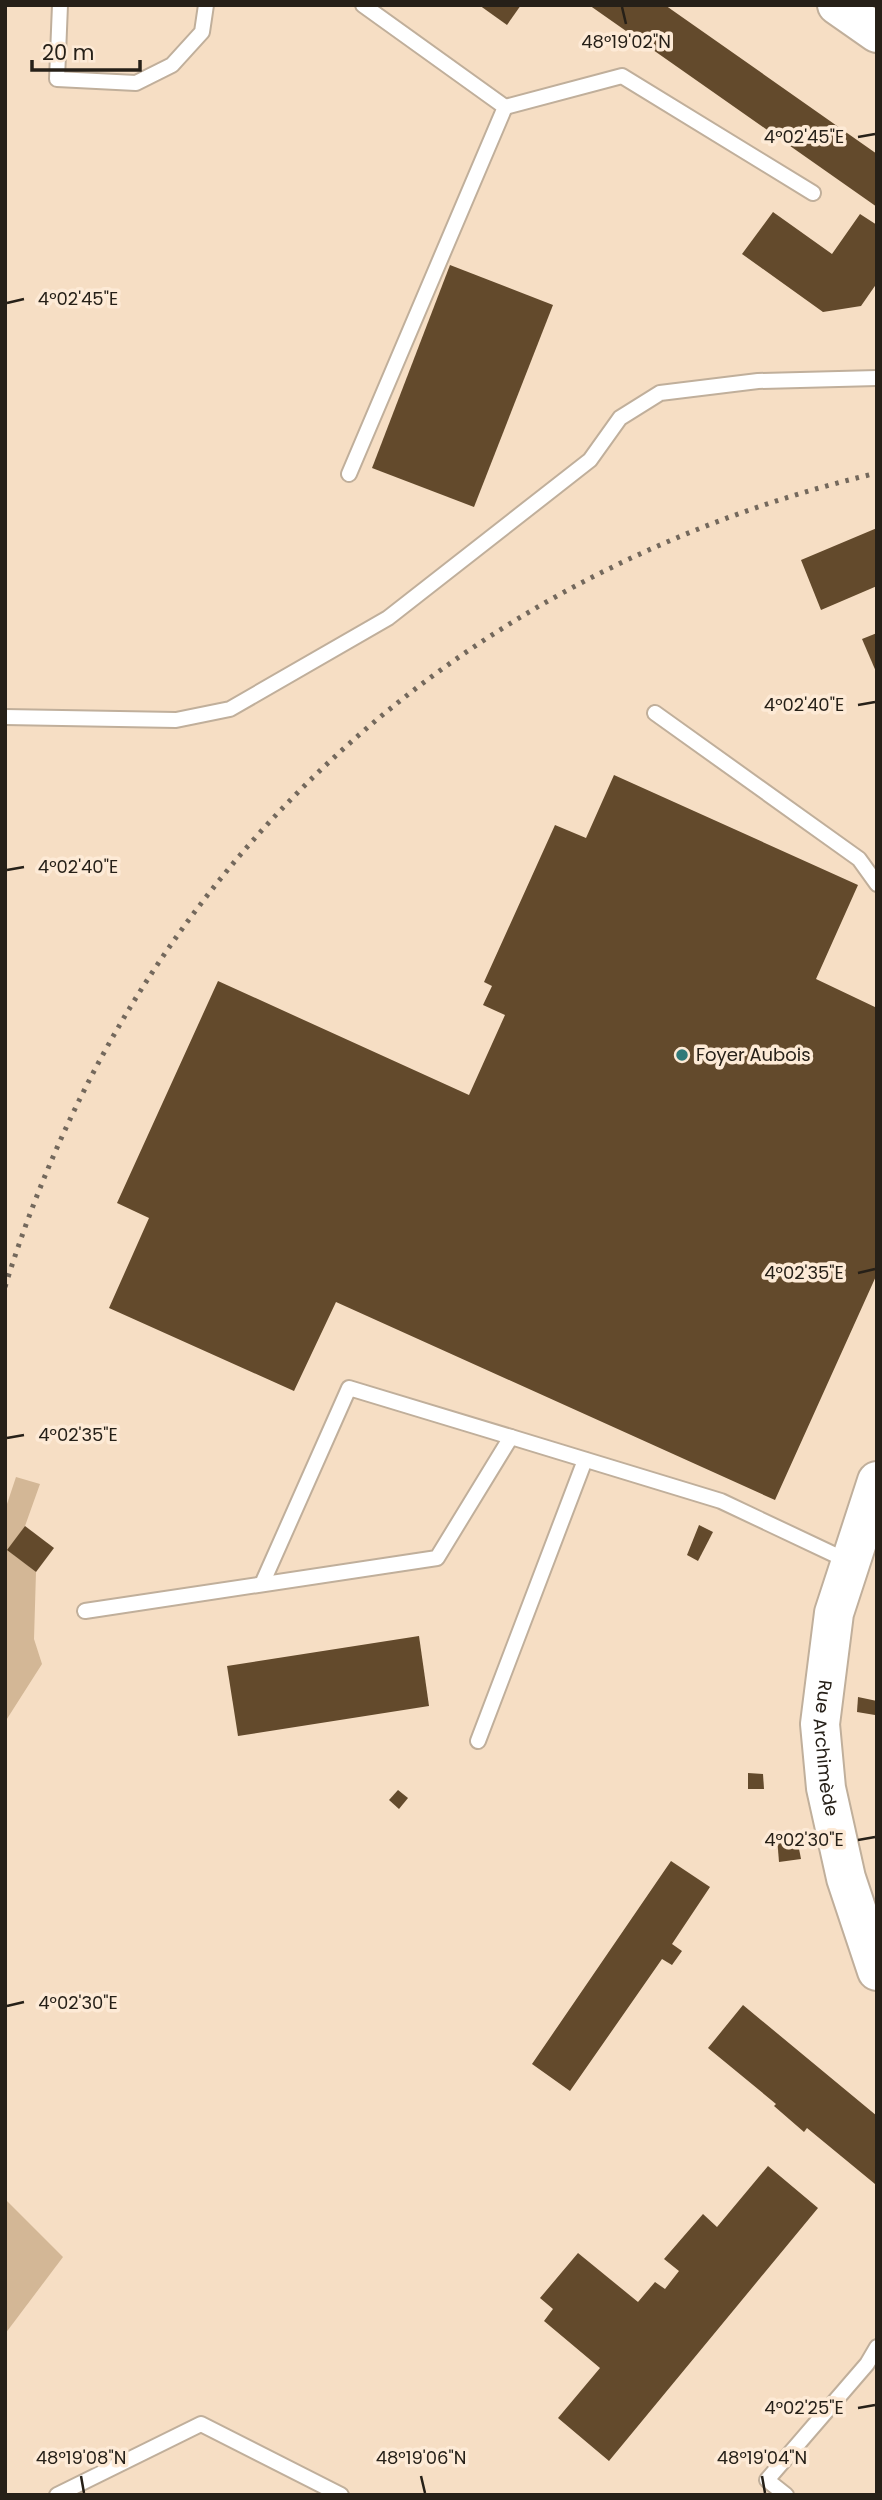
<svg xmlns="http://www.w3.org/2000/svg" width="882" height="2500" font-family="Poppins,sans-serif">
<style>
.built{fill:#f6dec4}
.green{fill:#d3b796}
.building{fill:#634a2c}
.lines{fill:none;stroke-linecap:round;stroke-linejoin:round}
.lane-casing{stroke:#c0af9b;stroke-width:18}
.secondary-casing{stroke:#c0af9b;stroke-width:42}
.lane{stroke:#fff;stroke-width:14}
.secondary{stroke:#fff;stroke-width:38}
.rail{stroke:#73685c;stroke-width:5;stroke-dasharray:3.5 7;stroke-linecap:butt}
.ticks{fill:none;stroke:#262018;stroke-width:2.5}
.poi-dot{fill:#307a79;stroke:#fdead6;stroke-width:2.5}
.labels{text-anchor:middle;stroke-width:7;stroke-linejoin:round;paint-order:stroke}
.poi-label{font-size:18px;fill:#262018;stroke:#fdead6;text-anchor:start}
.street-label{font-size:18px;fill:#262018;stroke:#fdead6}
.ticks-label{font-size:18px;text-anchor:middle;fill:#262018;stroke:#fdead6;stroke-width:7;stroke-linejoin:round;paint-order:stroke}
</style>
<rect width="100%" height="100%" fill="#fdead6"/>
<rect class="built" x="5" y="5" width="872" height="2490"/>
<g class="green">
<polygon points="16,1477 40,1484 25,1526 8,1550 36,1572 34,1639 42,1664 5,1722 5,1510"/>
<polygon points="5,2199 63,2257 5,2334"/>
</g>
<g class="building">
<polygon points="479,5 521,5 507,25"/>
<polygon points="589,5 665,5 672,10 877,154 877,207"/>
<polygon points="773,212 832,254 860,214 877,225 877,283 861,306 823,312 742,254"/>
<polygon points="450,265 553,305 474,507 372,468"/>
<polygon points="877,528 877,586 821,610 801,560"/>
<polygon points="877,633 877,674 862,639"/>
<polygon points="614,775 858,885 816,979 877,1008 877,1274 775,1500 336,1302 294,1391 109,1308 149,1218 117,1203 218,981 469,1095 505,1015 483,1005 492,986 484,982 555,825 586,838"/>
<polygon points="699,1525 713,1532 698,1561 687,1555"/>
<polygon points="25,1526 54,1548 36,1572 7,1550"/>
<polygon points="419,1636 429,1706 238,1736 227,1666"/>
<polygon points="858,1697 877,1701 875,1715 857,1712"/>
<polygon points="748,1773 763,1774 764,1789 748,1789"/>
<polygon points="398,1790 408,1798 399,1809 389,1800"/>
<polygon points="796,1833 801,1859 779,1862 777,1837"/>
<polygon points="671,1861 710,1887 672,1944 682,1951 672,1965 662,1959 570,2091 532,2064"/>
<polygon points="743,2005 877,2116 875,2184 807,2128 804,2132 774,2106 776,2104 708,2048"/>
<polygon points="768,2166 818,2208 609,2461 558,2418 600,2368 544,2321 553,2309 540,2298 578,2253 638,2302 655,2282 665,2289 679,2271 664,2259 703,2214 717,2227"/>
</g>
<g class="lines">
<defs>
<g id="lane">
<polyline points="60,5 57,79 136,83 172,65 202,32 206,5"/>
<polyline points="505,107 622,76 813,193"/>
<polyline points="349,474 505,107 363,5"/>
<polyline points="655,713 859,859 877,884"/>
<polyline points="5,717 176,720 230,709 388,618 590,460 620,418 660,393 758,381 877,378"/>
<polyline points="262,1584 349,1388 511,1437"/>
<polyline points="85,1611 437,1558 511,1437 721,1501 850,1562"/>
<polyline points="478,1741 585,1460"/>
<polyline points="57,2495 201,2424 341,2495"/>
<polyline points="786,2495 767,2480 867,2364 877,2347"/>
</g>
<g id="secondary">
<polyline points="837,5 877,33"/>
<path id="s1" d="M877,1481l-43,132 -14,111 6,64 20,90 31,93"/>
</g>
</defs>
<use href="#lane" class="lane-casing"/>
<use href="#secondary" class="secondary-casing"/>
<use href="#lane" class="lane"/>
<use href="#secondary" class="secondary"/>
<path class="rail" d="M5,1287c129,-417 447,-714 872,-814"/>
</g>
<path class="ticks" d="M622,7l4,17M858,137l17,-3M7,303l17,-4M858,705l17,-3M7,870l17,-3M858,1273l17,-4M7,1438l17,-3M858,1840l17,-3M7,2006l17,-4M858,2408l17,-3M81,2476l3,17M421,2476l4,17M762,2476l3,17"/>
<circle class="poi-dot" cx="682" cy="1055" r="7"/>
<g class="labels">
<g class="poi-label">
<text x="696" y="1061">Foyer Aubois</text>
</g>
<g class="street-label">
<text dy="6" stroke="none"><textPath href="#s1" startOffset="275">Rue Archimède</textPath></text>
</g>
</g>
<g class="ticks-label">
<text x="626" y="48">48°19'02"N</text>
<text x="804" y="143">4°02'45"E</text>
<text x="78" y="305">4°02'45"E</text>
<text x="804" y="711">4°02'40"E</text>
<text x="78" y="873">4°02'40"E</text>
<text x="804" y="1279">4°02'35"E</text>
<text x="78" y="1441">4°02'35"E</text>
<text x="804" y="1846">4°02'30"E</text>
<text x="78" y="2009">4°02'30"E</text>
<text x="804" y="2414">4°02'25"E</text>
<text x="81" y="2464">48°19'08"N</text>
<text x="421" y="2464">48°19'06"N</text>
<text x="762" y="2464">48°19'04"N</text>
</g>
<rect width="882" height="2500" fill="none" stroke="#262018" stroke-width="14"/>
<path d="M32 60v10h108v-10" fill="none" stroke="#262018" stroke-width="3.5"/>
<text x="42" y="60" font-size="21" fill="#262018" stroke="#fdead6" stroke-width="5" paint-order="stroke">20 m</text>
</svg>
